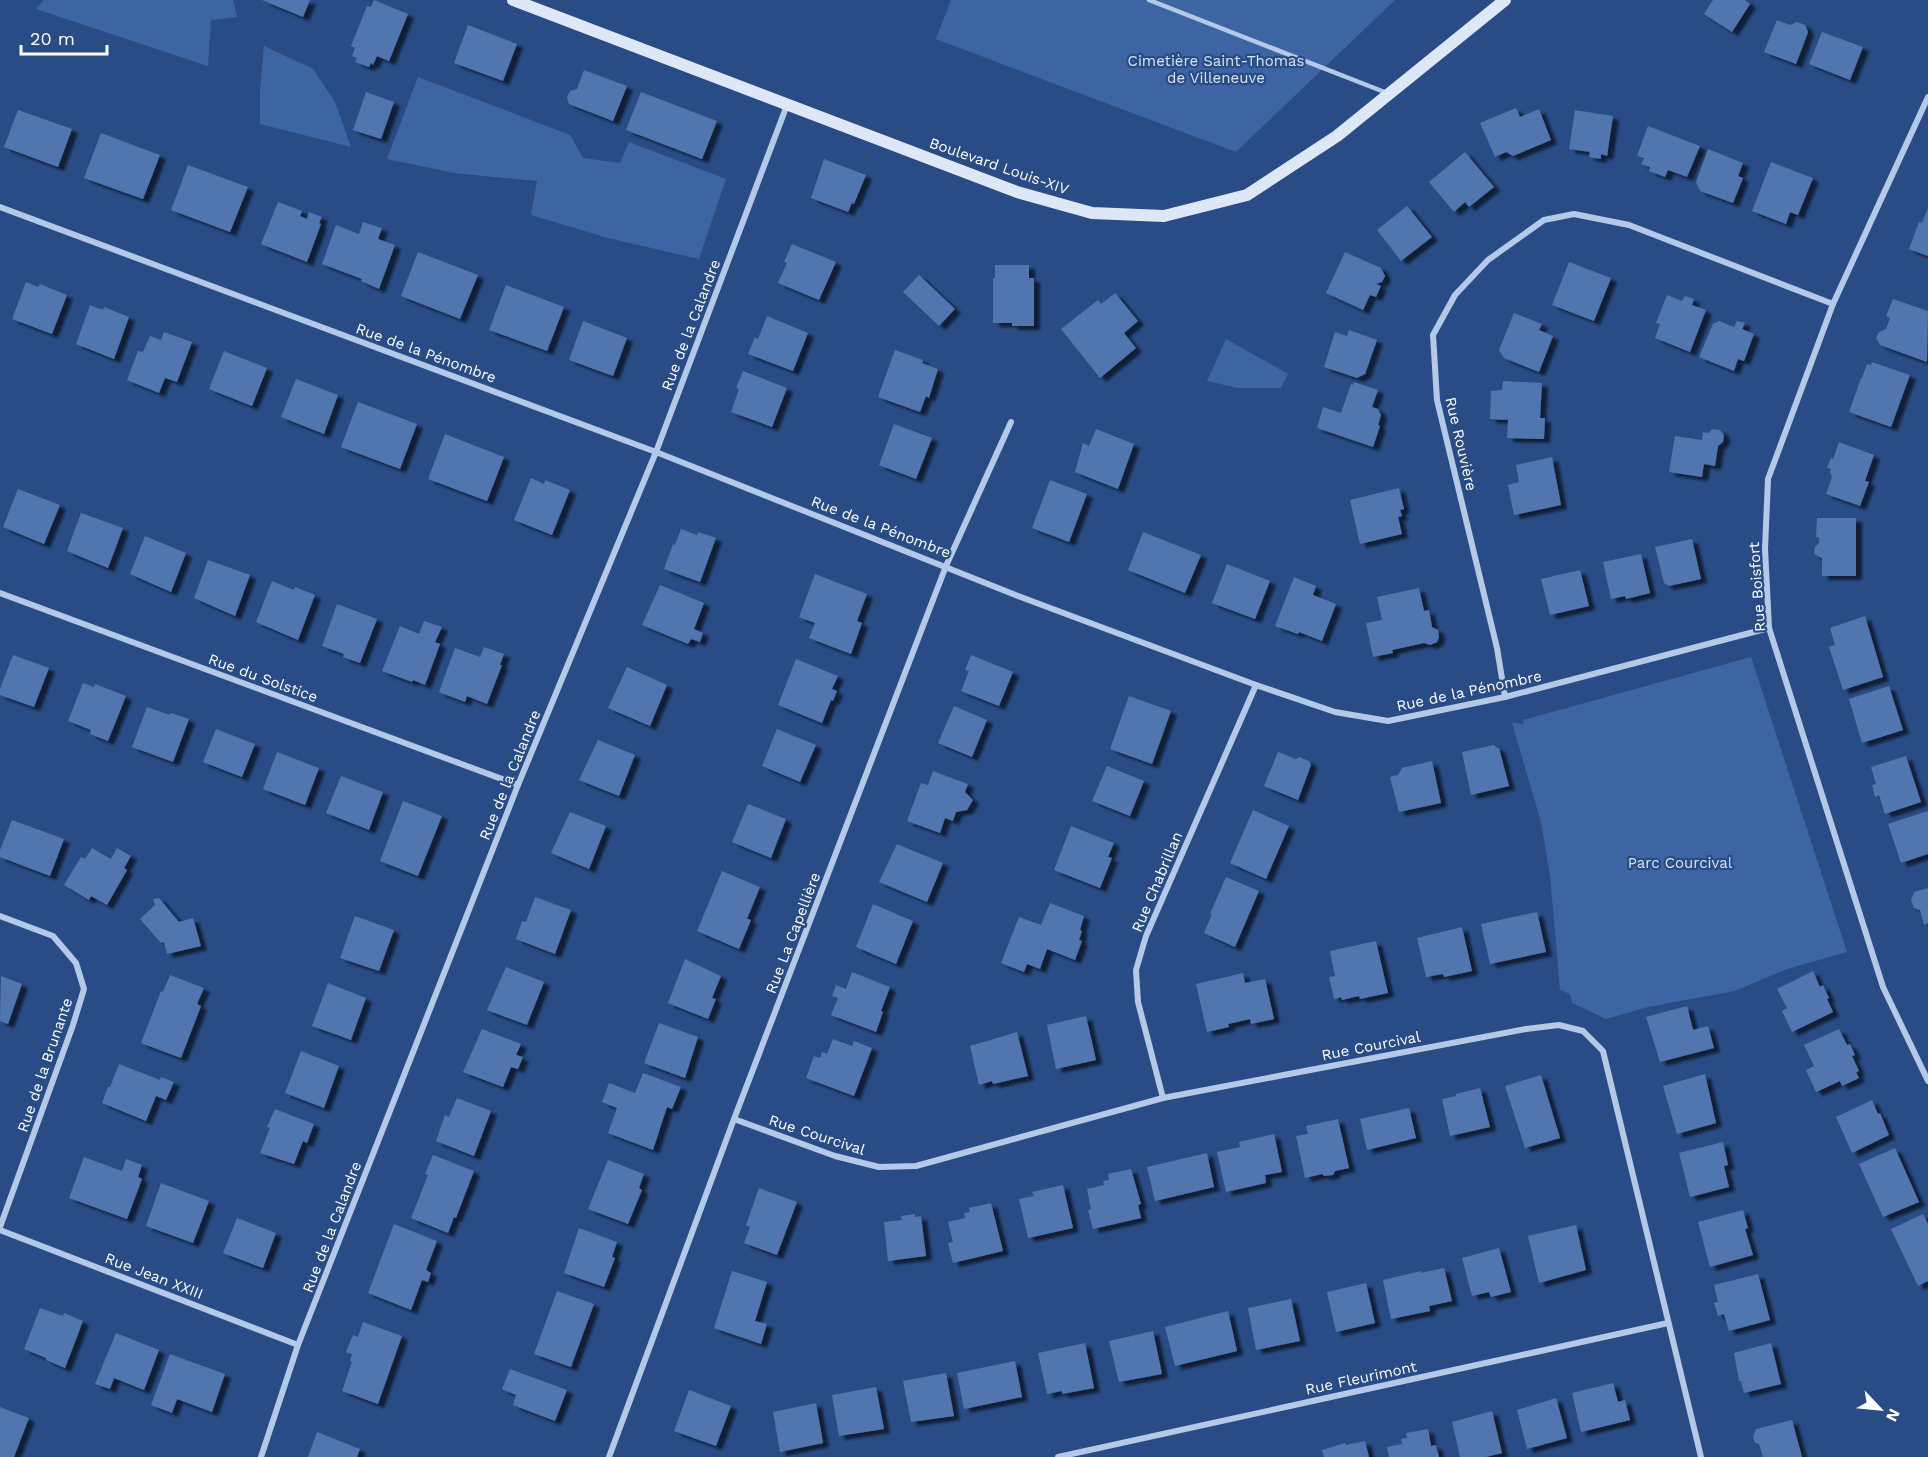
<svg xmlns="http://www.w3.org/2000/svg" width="1928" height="1457" font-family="'Work Sans',sans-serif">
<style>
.green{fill:#3d65a3}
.building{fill:#5175ae;filter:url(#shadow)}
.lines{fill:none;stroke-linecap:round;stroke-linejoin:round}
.lane{stroke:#b4c8e8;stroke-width:4.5}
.street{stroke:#b4c8e8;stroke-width:6}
.secondary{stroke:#dee7f7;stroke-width:12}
.labels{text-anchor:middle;stroke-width:4.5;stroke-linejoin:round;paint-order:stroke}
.park-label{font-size:15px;fill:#d8e4f6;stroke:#294c86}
.street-label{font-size:15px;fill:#fff;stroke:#294c86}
</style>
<defs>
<filter id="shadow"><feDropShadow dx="6" dy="4" stdDeviation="1.5" flood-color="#0009"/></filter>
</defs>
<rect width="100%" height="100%" fill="#294c86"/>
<g class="green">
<polygon points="44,0 233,0 237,17 211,20 208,66 36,9"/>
<polygon points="951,0 1395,0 1236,152 936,39"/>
<polygon points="264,46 313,69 335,102 351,147 260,124 260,90"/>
<polygon points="418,77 570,135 583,158 620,163 629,142 726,179 699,259 608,238 531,215 537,181 454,173 387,159"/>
<polygon points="1226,339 1288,374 1281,388 1238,388 1207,381"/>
<polygon points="1751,657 1847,952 1787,969 1735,991 1648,1007 1606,1019 1572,1003 1570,994 1560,990 1550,875 1541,822 1512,723 1524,724 1523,720"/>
</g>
<g class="building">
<polygon points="262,0 310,0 303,17"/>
<polygon points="374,0 408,14 389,61 377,56 373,65 371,63 369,67 355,62 357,58 352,56 355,48 351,46 367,6 371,7"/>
<polygon points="1713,0 1745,0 1750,4 1732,32 1704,14"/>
<polygon points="1777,20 1790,25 1797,22 1805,25 1808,32 1796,64 1764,52"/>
<polygon points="468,25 517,44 503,81 454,63"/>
<polygon points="1822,32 1863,47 1850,80 1809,64"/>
<polygon points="584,70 627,86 613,121 569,104 567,97 570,91 577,89"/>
<polygon points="366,92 394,102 381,139 353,130"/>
<polygon points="641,92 717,121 702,159 626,130"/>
<polygon points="1516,108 1520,117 1539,109 1551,140 1513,156 1506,152 1495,157 1480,123"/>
<polygon points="18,110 72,129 58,167 4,147"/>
<polygon points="1575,110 1613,116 1607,156 1601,154 1601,159 1589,157 1590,152 1569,149"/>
<polygon points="1648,126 1700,146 1687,177 1668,170 1665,177 1649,171 1650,167 1641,164 1644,158 1637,156"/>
<polygon points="101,133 160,155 143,199 84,178"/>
<polygon points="1708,149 1743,163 1738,176 1743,178 1733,203 1700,191 1696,182"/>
<polygon points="1465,152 1494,187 1469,207 1465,202 1454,212 1429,182"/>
<polygon points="824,159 866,175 854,204 852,203 848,212 811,198"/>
<polygon points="1771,162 1813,178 1798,215 1790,212 1786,224 1752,211"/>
<polygon points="188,165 248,187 230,232 171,210"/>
<polygon points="278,202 302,211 300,216 307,219 309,212 322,217 319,223 321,224 307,262 261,244"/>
<polygon points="1407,206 1432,237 1401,261 1377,230"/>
<polygon points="1928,208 1928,256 1909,249 1919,222 1922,223"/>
<polygon points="363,222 382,228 378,239 395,245 379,289 361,281 362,279 322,264 336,225 359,234"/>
<polygon points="792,244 836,262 819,300 778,283 787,263 784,262"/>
<polygon points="418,252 478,275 460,319 401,296"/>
<polygon points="1345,252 1381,268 1385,276 1382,282 1376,284 1381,286 1376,297 1370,295 1363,310 1326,293"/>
<polygon points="1569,262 1611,278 1594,321 1552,305"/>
<polygon points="995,265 1029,265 1029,278 1034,278 1034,326 1012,326 1012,323 993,323 993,278 995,278"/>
<polygon points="919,275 955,309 939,326 903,292"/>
<polygon points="26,282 38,287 40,284 67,295 52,334 12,319"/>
<polygon points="506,285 564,307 547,351 489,330"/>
<polygon points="1115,293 1138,321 1124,333 1136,348 1100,378 1061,329 1098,300 1101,304"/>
<polygon points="1667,295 1682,301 1685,296 1694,299 1692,305 1706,310 1690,352 1655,338 1660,324 1656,323"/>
<polygon points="1893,299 1928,311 1927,362 1880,345 1876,338 1879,332 1886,329 1890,318 1886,316"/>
<polygon points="90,305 103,310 104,307 129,317 114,359 76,344"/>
<polygon points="1514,313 1542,324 1539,330 1553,336 1539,372 1504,358 1499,350"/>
<polygon points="767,316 808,333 793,371 748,354 755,337 758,339"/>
<polygon points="583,321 627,338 613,376 569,360"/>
<polygon points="1719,321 1734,327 1737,321 1745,323 1742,329 1754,334 1744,361 1738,359 1734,371 1699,357 1713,324"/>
<polygon points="1349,330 1377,340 1365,374 1357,378 1324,367 1335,332 1347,336"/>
<polygon points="164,332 192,342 177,382 165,378 159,393 127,380 138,351 143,352 150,336 161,340"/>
<polygon points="895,350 923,360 922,363 938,369 929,398 926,396 920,412 878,397"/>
<polygon points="224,351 267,368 252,406 209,389"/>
<polygon points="1872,362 1910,375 1891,427 1849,412 1861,378 1862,378 1867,364 1871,365"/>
<polygon points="743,371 787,388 772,427 731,412 739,389 736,388"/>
<polygon points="296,379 338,395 324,434 281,417"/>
<polygon points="1503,381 1542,383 1540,418 1545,418 1544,439 1507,438 1508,420 1490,419 1491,391 1502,390"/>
<polygon points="1354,382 1378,390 1372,407 1378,409 1381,415 1378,425 1380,426 1373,447 1317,428 1323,407 1341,413 1351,384 1353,385"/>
<polygon points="358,402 417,424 400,469 341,447"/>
<polygon points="894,424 932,438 916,479 879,465"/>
<polygon points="1096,429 1134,444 1118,489 1075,472 1083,443 1089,446"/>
<polygon points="1713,429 1720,430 1724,435 1723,442 1718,446 1715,466 1704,464 1702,477 1669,472 1675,436 1702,440 1703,432 1708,433"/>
<polygon points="445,434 504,457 487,501 428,479"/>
<polygon points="1839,442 1874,455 1865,481 1869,482 1860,506 1826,494 1832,477 1830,472 1831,469 1827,468 1831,458 1833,459"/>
<polygon points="1552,457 1561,505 1514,515 1508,485 1519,482 1516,465"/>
<polygon points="531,478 544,484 545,480 570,490 552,535 514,520"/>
<polygon points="1050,480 1087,494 1069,542 1032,528"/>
<polygon points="1399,488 1404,509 1400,510 1402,516 1398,517 1402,534 1360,544 1350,500"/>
<polygon points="18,489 60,505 44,544 3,527"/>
<polygon points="81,513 123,528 108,568 67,551"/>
<polygon points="1817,518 1856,518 1856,576 1822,576 1822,558 1814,554 1815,547 1819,543 1819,537 1816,537"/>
<polygon points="681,529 697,535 698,532 716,538 700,582 664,569 673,544 675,545"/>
<polygon points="1143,532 1201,555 1185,593 1128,570"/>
<polygon points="145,536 186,553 171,592 130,574"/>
<polygon points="1692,539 1701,579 1669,586 1664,583 1655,547"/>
<polygon points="1641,554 1650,593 1626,599 1625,596 1611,599 1603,562"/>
<polygon points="208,560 250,575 235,616 194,598"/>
<polygon points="1227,564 1270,581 1255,619 1212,603"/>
<polygon points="1580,570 1589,606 1550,615 1541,579"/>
<polygon points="815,574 867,594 857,621 862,623 851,654 809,638 815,623 799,617"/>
<polygon points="1294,577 1316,586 1313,595 1336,604 1322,641 1299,632 1298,634 1275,626"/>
<polygon points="272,581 294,590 295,587 315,595 298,640 256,622"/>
<polygon points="660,585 704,603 694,629 703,633 700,642 691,639 688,644 642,625"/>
<polygon points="1419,588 1424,611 1429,610 1432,627 1438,630 1439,637 1437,642 1430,645 1424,643 1392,650 1393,653 1373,657 1366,623 1382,620 1377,597"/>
<polygon points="337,604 377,619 360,663 343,657 344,654 322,646"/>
<polygon points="1865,616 1883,677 1843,690 1829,647 1835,645 1830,628"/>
<polygon points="424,621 442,627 435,642 440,644 425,685 413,680 412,682 382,671 400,626 419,634"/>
<polygon points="484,647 504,654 500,665 502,665 487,704 467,696 465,702 439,692 455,648 480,657"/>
<polygon points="13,655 49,668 34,707 0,695 0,689"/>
<polygon points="971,655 1013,672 999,706 961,691 969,671 965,670"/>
<polygon points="796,659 838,676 832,689 837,691 833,701 831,700 822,723 778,705"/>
<polygon points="627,667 667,685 650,726 608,708"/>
<polygon points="83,683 94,687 95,684 126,696 108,741 90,734 91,730 68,721"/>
<polygon points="1889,686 1903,730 1862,743 1849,699"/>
<polygon points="1129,696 1171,711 1152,764 1110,749"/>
<polygon points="954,706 987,720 972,757 938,743"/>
<polygon points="147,707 170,715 171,713 189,719 173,762 132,747"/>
<polygon points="216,729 255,744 242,777 203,762"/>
<polygon points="777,729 816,745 800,782 762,766"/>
<polygon points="598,740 635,755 619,796 579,780"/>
<polygon points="1494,745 1497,748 1499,748 1509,786 1471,795 1462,752"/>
<polygon points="277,752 319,768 305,805 263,789"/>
<polygon points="1278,752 1296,759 1299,757 1309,761 1311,765 1298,800 1264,786"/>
<polygon points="1906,756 1921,802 1885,814 1879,795 1875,797 1872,785 1876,784 1871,767"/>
<polygon points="1432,761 1441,803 1399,812 1390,777 1398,775 1402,768"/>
<polygon points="1107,766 1144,781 1130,816 1092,801"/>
<polygon points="933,771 968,784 965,792 973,800 967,810 956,812 953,821 945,818 940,833 907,821 921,783 928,785"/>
<polygon points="341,776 383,792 369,830 326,813"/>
<polygon points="403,801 442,816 418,876 380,861"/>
<polygon points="748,804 786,819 771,858 732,842"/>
<polygon points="1253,810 1289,826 1266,879 1230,863"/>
<polygon points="1928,811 1928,854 1901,863 1888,824"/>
<polygon points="570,812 606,826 589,869 551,853"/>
<polygon points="12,820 64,839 50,876 0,857 0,850"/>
<polygon points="1071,826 1114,843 1108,857 1112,858 1100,888 1054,870"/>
<polygon points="897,844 943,863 927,902 879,882"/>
<polygon points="92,848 111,859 117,848 131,856 124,868 127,870 107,905 91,896 89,900 64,885 81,857 85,859"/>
<polygon points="722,871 760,887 747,919 751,920 739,949 697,931"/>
<polygon points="1226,877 1259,891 1235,947 1204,933 1212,914 1210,914"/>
<polygon points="1928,888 1928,923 1924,925 1920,910 1914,908 1911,900 1914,892"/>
<polygon points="535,897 571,910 555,954 516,939 522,921 526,922"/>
<polygon points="159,898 179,922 193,918 201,946 167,954 164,942 161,943 140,919 155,905 153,899"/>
<polygon points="1050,903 1084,916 1080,930 1082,931 1079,940 1082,941 1075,960 1047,949 1040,969 1027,964 1024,972 1001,963 1019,917 1041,925"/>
<polygon points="873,904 913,921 896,964 856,947"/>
<polygon points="1537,912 1546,952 1490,964 1481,924"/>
<polygon points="355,916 394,930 379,971 340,958"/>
<polygon points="1462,927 1472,971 1444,977 1443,974 1426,977 1417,938"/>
<polygon points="1376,941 1388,993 1360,999 1359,996 1342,1000 1341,997 1334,999 1329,977 1335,976 1330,951"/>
<polygon points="685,959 721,976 712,998 716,999 708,1019 668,1003"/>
<polygon points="506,967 544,982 527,1025 487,1010"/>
<polygon points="1813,971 1820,987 1823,985 1829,998 1827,999 1833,1012 1792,1032 1782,1011 1787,1008 1777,989"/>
<polygon points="852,972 890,987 881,1011 883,1012 876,1032 831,1015 838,998 832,996 836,985 846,989"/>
<polygon points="1243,973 1245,983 1265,979 1274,1019 1251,1024 1250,1019 1228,1024 1229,1027 1207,1032 1196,984"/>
<polygon points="170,975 204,988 197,1004 201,1006 181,1058 141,1043 161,991 163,992"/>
<polygon points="1,976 22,984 8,1024 0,1021"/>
<polygon points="328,983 366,998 351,1040 312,1026"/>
<polygon points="1687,1006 1693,1030 1708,1026 1714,1048 1660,1062 1646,1017"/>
<polygon points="1086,1016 1096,1060 1056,1069 1047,1025"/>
<polygon points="659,1023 698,1037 685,1078 644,1063"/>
<polygon points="482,1029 521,1044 516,1055 523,1057 518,1069 511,1067 503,1087 463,1072"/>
<polygon points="1839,1029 1847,1045 1850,1044 1855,1055 1852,1056 1859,1071 1856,1072 1859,1078 1842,1086 1840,1081 1816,1092 1806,1070 1814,1066 1804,1045"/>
<polygon points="1017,1032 1028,1076 993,1084 992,1081 979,1085 970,1046"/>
<polygon points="833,1039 852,1046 854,1041 872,1048 854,1096 806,1078 814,1056 820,1058 822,1052 827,1054"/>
<polygon points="301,1051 339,1066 324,1108 285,1093"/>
<polygon points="119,1064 160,1080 161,1077 174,1082 166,1100 156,1096 146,1121 102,1103 108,1087 110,1087"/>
<polygon points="643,1073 681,1087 672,1109 667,1107 653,1150 608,1133 617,1108 602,1102 609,1083 635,1093"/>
<polygon points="1705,1074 1716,1123 1677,1134 1663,1086"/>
<polygon points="1541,1075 1560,1138 1525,1148 1505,1086"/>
<polygon points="1480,1088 1490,1127 1450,1136 1442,1099 1456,1096 1456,1094"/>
<polygon points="457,1098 491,1111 474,1156 436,1141 445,1115 449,1117"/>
<polygon points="1872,1100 1878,1114 1880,1113 1889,1135 1852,1153 1836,1117"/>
<polygon points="1409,1108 1416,1138 1367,1150 1360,1119"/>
<polygon points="275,1109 314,1124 307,1143 303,1141 294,1164 260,1153 270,1128 267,1127"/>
<polygon points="1338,1119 1349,1168 1335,1171 1333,1175 1324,1176 1322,1174 1305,1178 1296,1136 1308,1134 1306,1126"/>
<polygon points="1274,1134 1282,1172 1265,1175 1266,1183 1226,1192 1217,1152 1240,1147 1239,1142"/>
<polygon points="1723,1142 1728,1165 1724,1166 1729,1187 1690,1197 1679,1153"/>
<polygon points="1895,1148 1919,1202 1883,1217 1859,1164"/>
<polygon points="1207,1153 1214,1187 1155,1201 1147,1167"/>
<polygon points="433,1155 474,1171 456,1218 454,1217 448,1233 411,1218 428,1175 425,1174"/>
<polygon points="84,1157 122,1171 126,1159 142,1165 138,1177 142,1179 127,1219 69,1198"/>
<polygon points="608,1160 644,1174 639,1188 642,1190 628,1224 588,1209"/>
<polygon points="1131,1169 1141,1204 1138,1205 1141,1218 1093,1229 1088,1210 1091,1209 1087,1189 1104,1185 1103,1181 1109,1180 1108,1174"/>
<polygon points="161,1183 209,1201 193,1243 146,1226"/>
<polygon points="1063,1185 1073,1228 1028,1238 1019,1199 1034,1196 1032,1192"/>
<polygon points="759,1188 797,1202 777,1255 744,1243 750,1227 746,1225"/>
<polygon points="991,1203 1003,1251 953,1263 948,1243 953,1242 948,1222 965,1218 964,1213 970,1212 969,1208"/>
<polygon points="1743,1210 1748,1228 1745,1229 1753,1255 1710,1267 1698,1222"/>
<polygon points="915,1214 915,1217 921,1216 926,1256 888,1261 884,1222 902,1220 901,1216"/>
<polygon points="1923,1214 1928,1224 1928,1281 1918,1286 1891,1229"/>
<polygon points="237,1218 276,1233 263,1268 223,1253"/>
<polygon points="394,1224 437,1241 426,1270 431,1273 428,1282 422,1280 411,1310 368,1293"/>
<polygon points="1576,1225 1586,1270 1539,1283 1528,1236"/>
<polygon points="579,1228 617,1242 612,1257 615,1258 604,1287 564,1273"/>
<polygon points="1499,1248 1511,1292 1491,1297 1489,1292 1472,1296 1462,1258"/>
<polygon points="1444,1268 1452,1301 1429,1306 1430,1311 1391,1319 1383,1280 1421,1271 1421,1273"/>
<polygon points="732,1271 767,1282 755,1321 767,1324 761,1344 714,1328"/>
<polygon points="1758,1274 1770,1320 1729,1331 1724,1314 1718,1316 1714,1303 1718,1302 1714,1285"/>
<polygon points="1366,1283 1375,1323 1336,1332 1327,1292"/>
<polygon points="557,1291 594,1304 571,1367 534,1354"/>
<polygon points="1291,1299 1300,1341 1256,1350 1248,1308"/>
<polygon points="40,1308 63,1316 64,1313 83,1321 65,1368 46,1360 46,1358 24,1349"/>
<polygon points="1228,1311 1237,1351 1175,1366 1165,1327"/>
<polygon points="363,1322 402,1336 378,1404 342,1391 352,1362 350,1361 352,1354 346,1352 353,1335 358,1337"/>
<polygon points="1153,1331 1162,1374 1119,1382 1109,1341"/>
<polygon points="116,1333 159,1350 144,1390 114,1378 110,1389 95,1384"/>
<polygon points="1085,1343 1094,1388 1062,1394 1062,1391 1047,1394 1038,1353"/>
<polygon points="1771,1343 1781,1384 1744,1393 1741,1381 1739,1381 1734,1353"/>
<polygon points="170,1354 225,1374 212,1412 177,1399 172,1413 151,1405"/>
<polygon points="1015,1361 1022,1397 964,1409 957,1373"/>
<polygon points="510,1369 567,1390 555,1421 513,1405 516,1395 502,1389"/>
<polygon points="946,1373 954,1416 911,1422 903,1381"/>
<polygon points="1613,1383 1618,1402 1625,1400 1630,1420 1581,1432 1572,1393"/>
<polygon points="876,1387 884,1429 839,1436 832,1395"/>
<polygon points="689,1390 731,1406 716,1446 674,1431"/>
<polygon points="1556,1398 1567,1438 1527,1449 1517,1410"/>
<polygon points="816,1403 823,1443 780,1452 773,1412"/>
<polygon points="0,1407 29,1418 14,1457 0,1457"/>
<polygon points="1492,1411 1502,1453 1486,1457 1460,1457 1452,1422"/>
<polygon points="1792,1420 1802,1457 1763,1457 1759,1444 1755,1443 1753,1437 1756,1429"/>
<polygon points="1428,1429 1431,1446 1436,1445 1439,1457 1389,1457 1387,1447 1402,1444 1401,1439 1407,1438 1406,1433"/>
<polygon points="317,1432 360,1449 357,1457 308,1457"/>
<polygon points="1365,1441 1369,1457 1324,1457 1322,1450 1345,1443 1346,1445"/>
</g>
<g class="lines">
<polyline class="lane" points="1149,0 1387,93"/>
<g class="street">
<polyline points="1928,97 1833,304 1768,479 1765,549 1769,628 1883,987 1928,1081"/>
<polyline points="0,207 656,452 1018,596 1256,685 1335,712 1388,721 1505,697 1769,628"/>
<polyline points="0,593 518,785"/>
<polyline points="1505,697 1497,648 1437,400 1433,335 1455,295 1488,260 1544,220 1574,214 1629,225 1833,304"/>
<polyline points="0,916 53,936 76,963 84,989 73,1025 0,1227"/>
<polyline points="1163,1098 1138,1002 1136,970 1146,936 1256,685"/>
<polyline points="734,1119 835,1156 879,1167 916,1166 1163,1098 1526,1029 1559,1025 1583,1031 1603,1051 1701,1457"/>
<polyline points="0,1230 298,1345"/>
<polyline points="261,1457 298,1345 518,785 656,452 787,105"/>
<polyline points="609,1457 734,1119 946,566 1011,422"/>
<polyline points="1058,1457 1668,1323"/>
</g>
<polyline class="secondary" points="513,0 1017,192 1092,213 1164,216 1247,195 1337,136 1505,0"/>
</g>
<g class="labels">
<g class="park-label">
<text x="1216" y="66">Cimetière Saint-Thomas<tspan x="1216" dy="17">de Villeneuve</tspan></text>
<text x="1680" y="868">Parc Courcival</text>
</g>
<g class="street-label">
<text transform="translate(999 166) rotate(19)" y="5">Boulevard Louis-XIV</text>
<text transform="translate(691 325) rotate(-69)" y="5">Rue de la Calandre</text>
<text transform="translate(426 353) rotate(20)" y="5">Rue de la Pénombre</text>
<text transform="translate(1461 444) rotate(77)" y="5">Rue Rouvière</text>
<text transform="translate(881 527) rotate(21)" y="5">Rue de la Pénombre</text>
<text transform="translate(1757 587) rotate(-94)" y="5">Rue Boisfort</text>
<text transform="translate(263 678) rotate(20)" y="5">Rue du Solstice</text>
<text transform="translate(1469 691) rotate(-12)" y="5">Rue de la Pénombre</text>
<text transform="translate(510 775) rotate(-68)" y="5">Rue de la Calandre</text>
<text transform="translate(1157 882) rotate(-67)" y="5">Rue Chabrillan</text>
<text transform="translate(793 933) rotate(-69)" y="5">Rue La Capellière</text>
<text transform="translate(1371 1046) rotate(-11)" y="5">Rue Courcival</text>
<text transform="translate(45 1065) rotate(-71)" y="5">Rue de la Brunante</text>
<text transform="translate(817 1135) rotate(18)" y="5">Rue Courcival</text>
<text transform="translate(332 1227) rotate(-69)" y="5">Rue de la Calandre</text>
<text transform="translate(154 1276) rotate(21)" y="5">Rue Jean XXIII</text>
<text transform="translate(1361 1378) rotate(-12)" y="5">Rue Fleurimont</text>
</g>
</g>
<g transform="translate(1880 1409) rotate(116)" stroke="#294c86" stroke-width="4.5" paint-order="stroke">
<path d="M0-4.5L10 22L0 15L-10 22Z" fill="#ffffff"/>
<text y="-9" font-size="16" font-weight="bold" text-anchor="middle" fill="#ffffff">N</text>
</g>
<path d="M21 45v9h86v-9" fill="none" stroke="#ffffff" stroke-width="3"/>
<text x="30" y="45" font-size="18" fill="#ffffff" stroke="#294c86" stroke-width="4.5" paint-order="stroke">20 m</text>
</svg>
